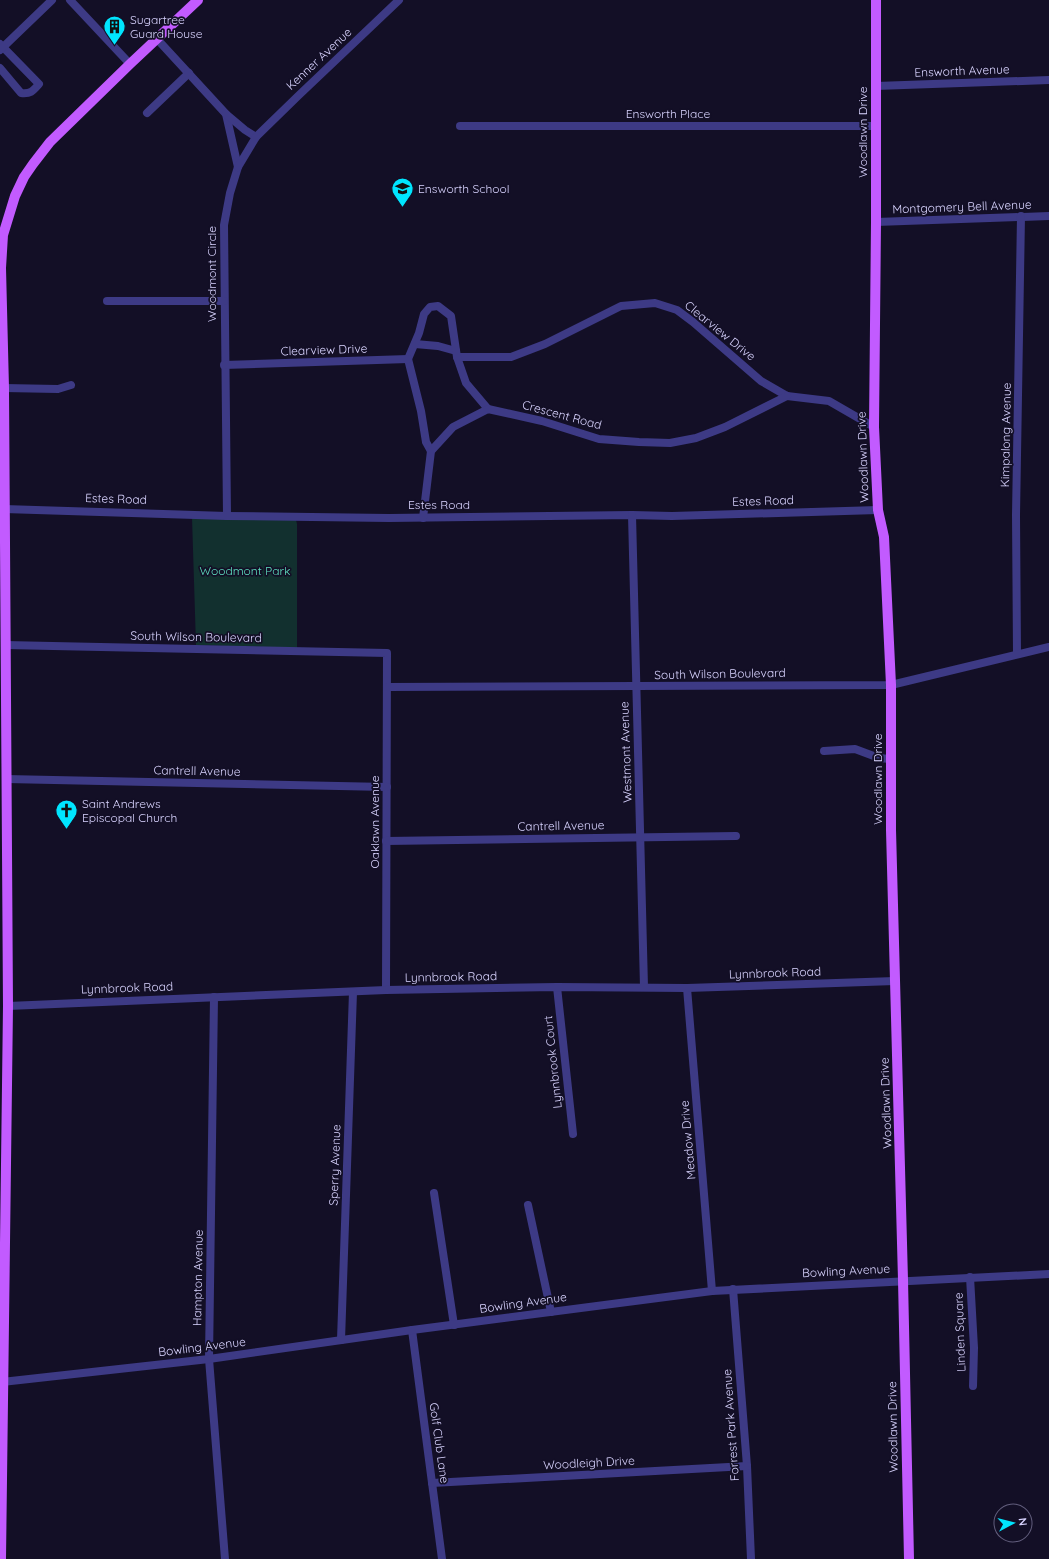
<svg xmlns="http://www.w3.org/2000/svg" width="1049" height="1559" font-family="Quicksand,sans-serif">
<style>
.green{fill:#12302f}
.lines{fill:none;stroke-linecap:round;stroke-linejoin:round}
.minor{stroke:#3d3a85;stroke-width:8}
.major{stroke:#c25bff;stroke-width:10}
.labels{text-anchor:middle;stroke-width:3.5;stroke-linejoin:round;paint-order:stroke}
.poi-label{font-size:12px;fill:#d9d4ff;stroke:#130f26;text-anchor:start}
.street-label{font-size:12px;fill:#d9d4ff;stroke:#130f26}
.park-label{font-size:12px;fill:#5fe0c0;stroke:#130f26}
</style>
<rect width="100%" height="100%" fill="#130f26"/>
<polygon class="green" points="192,518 296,520 297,524 297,648 196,645"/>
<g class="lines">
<g class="minor">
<polyline points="70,0 130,64"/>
<polyline points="157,39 226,114 238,167 230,193 224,225 227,516"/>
<path d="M0,44l39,40c-6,7 -8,10 -18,9l-21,-25"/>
<polyline points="0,50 52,0"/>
<polyline points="876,86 1049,80"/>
<polyline points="147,113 189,73"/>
<polyline points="226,114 245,130 256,137"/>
<polyline points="460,126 875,126"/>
<polyline points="238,167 256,137 298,96 399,0"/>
<polyline points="876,222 1049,216"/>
<polyline points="107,301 224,301"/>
<polyline points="415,344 438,346 456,351"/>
<polyline points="457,357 511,357 545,344 621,306 655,303 677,310 693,322 761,381 787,396 829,401 874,427"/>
<polyline points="408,359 419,333 424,314 430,307 438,306 451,316 457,357 466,383 488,409"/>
<polyline points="408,359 421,411 426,442 431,451"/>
<polyline points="224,365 408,359"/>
<polyline points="4,388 58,389 71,385"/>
<polyline points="4,509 227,516 389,518 632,515 672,516 878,510"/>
<polyline points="632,515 644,987"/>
<polyline points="423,518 431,451 453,427 488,409 542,421 599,439 639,442 670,443 696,438 725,427 787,396"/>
<polyline points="5,645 387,653 386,990"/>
<polyline points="1017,654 1016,515 1021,216"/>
<polyline points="387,687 891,685 1049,647"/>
<polyline points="824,751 855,749 879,758 890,759"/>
<polyline points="6,779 387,787"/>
<polyline points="386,841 736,836"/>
<polyline points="557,987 573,1134"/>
<polyline points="687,988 712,1291"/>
<polyline points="214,997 209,1359 225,1559"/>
<polyline points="8,1006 386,990 557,987 687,988 895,981"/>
<polyline points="434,1193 454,1325"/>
<polyline points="528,1205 551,1312"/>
<polyline points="970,1277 974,1348 973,1386"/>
<polyline points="733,1289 747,1466 751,1559"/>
<polyline points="412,1330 442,1559"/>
<polyline points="341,1340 353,992"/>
<polyline points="2,1382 209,1359 412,1330 712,1291 1049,1274"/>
<polyline points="432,1483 747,1466"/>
</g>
<g class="major">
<polyline points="876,0 876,222 874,427 878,510 884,537 891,685 891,830 903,1280 909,1559"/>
<polyline points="1,1559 8,1006 4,388 1,268 3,235 15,196 24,177 33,164 50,142 130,64 198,0"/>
</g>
</g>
<defs>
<symbol id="building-pin" viewBox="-11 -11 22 30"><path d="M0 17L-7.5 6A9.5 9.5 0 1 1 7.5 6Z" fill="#00e5ff" stroke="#130f26"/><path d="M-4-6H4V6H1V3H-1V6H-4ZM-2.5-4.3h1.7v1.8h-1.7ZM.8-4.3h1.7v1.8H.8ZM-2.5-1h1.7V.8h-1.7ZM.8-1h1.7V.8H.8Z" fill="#111"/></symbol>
<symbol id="school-pin" viewBox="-11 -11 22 30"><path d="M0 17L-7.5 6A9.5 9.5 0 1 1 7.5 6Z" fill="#00e5ff" stroke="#130f26"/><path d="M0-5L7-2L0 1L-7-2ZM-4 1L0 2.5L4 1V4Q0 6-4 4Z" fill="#111"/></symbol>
<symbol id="church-pin" viewBox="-11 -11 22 30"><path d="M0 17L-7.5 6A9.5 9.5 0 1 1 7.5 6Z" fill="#00e5ff" stroke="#130f26"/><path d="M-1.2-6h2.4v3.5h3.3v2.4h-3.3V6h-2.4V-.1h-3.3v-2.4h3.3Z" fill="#111"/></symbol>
</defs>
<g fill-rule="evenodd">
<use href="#building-pin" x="102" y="14" width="25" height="34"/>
<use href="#school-pin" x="390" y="176" width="25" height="34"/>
<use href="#church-pin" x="54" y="798" width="25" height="34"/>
</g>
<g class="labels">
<g class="poi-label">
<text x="130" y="24">Sugartree<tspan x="130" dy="14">Guard House</tspan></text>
<text x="418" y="193">Ensworth School</text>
<text x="82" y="808">Saint Andrews<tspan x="82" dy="14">Episcopal Church</tspan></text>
</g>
<g class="street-label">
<text transform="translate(319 59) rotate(-43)" y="4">Kenner Avenue</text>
<text transform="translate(962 71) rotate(-2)" y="4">Ensworth Avenue</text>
<text x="668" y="118">Ensworth Place</text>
<text transform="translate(863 132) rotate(-90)" y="4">Woodlawn Drive</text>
<text transform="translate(962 207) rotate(-2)" y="4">Montgomery Bell Avenue</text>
<text transform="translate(212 274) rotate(-90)" y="4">Woodmont Circle</text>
<text transform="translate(720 331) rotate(39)" y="4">Clearview Drive</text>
<text transform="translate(324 350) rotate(-2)" y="4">Clearview Drive</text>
<text transform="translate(562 415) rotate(15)" y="4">Crescent Road</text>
<text transform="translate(1006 435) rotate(-89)" y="4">Kimpalong Avenue</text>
<text transform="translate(863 457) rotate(-92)" y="4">Woodlawn Drive</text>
<text transform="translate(116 499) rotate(2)" y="4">Estes Road</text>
<text transform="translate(763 501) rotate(-2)" y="4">Estes Road</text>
<text x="439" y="509">Estes Road</text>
<text transform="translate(196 637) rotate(1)" y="4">South Wilson Boulevard</text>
<text transform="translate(720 674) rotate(-1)" y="4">South Wilson Boulevard</text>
<text transform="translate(626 752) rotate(-92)" y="4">Westmont Avenue</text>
<text transform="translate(197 771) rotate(1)" y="4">Cantrell Avenue</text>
<text transform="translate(878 779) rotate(-90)" y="4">Woodlawn Drive</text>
<text transform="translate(375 822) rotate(-90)" y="4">Oaklawn Avenue</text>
<text transform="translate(561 826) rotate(-1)" y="4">Cantrell Avenue</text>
<text transform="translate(775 973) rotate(-2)" y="4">Lynnbrook Road</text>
<text transform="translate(451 977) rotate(-1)" y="4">Lynnbrook Road</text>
<text transform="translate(127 988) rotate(-2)" y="4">Lynnbrook Road</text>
<text transform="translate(553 1062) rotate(-96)" y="4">Lynnbrook Court</text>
<text transform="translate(886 1103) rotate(-92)" y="4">Woodlawn Drive</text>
<text transform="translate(688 1140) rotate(-95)" y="4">Meadow Drive</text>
<text transform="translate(335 1165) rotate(-88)" y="4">Sperry Avenue</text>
<text transform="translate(846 1271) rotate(-3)" y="4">Bowling Avenue</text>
<text transform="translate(198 1278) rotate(-89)" y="4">Hampton Avenue</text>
<text transform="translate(523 1303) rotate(-8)" y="4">Bowling Avenue</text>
<text transform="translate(960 1332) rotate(-92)" y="4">Linden Square</text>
<text transform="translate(202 1347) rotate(-7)" y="4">Bowling Avenue</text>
<text transform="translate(731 1425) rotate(-94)" y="4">Forrest Park Avenue</text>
<text transform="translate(893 1427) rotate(-91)" y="4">Woodlawn Drive</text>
<text transform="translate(439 1443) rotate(82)" y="4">Golf Club Lane</text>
<text transform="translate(589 1463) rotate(-3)" y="4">Woodleigh Drive</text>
</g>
<g class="park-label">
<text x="245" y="575">Woodmont Park</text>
</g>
</g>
<g transform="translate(1013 1523) rotate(83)"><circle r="19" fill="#130f26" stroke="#625e7d"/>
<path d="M0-3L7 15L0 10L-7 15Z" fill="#00e5ff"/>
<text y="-6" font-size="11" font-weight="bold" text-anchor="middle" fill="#d9d4ff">N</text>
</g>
</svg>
